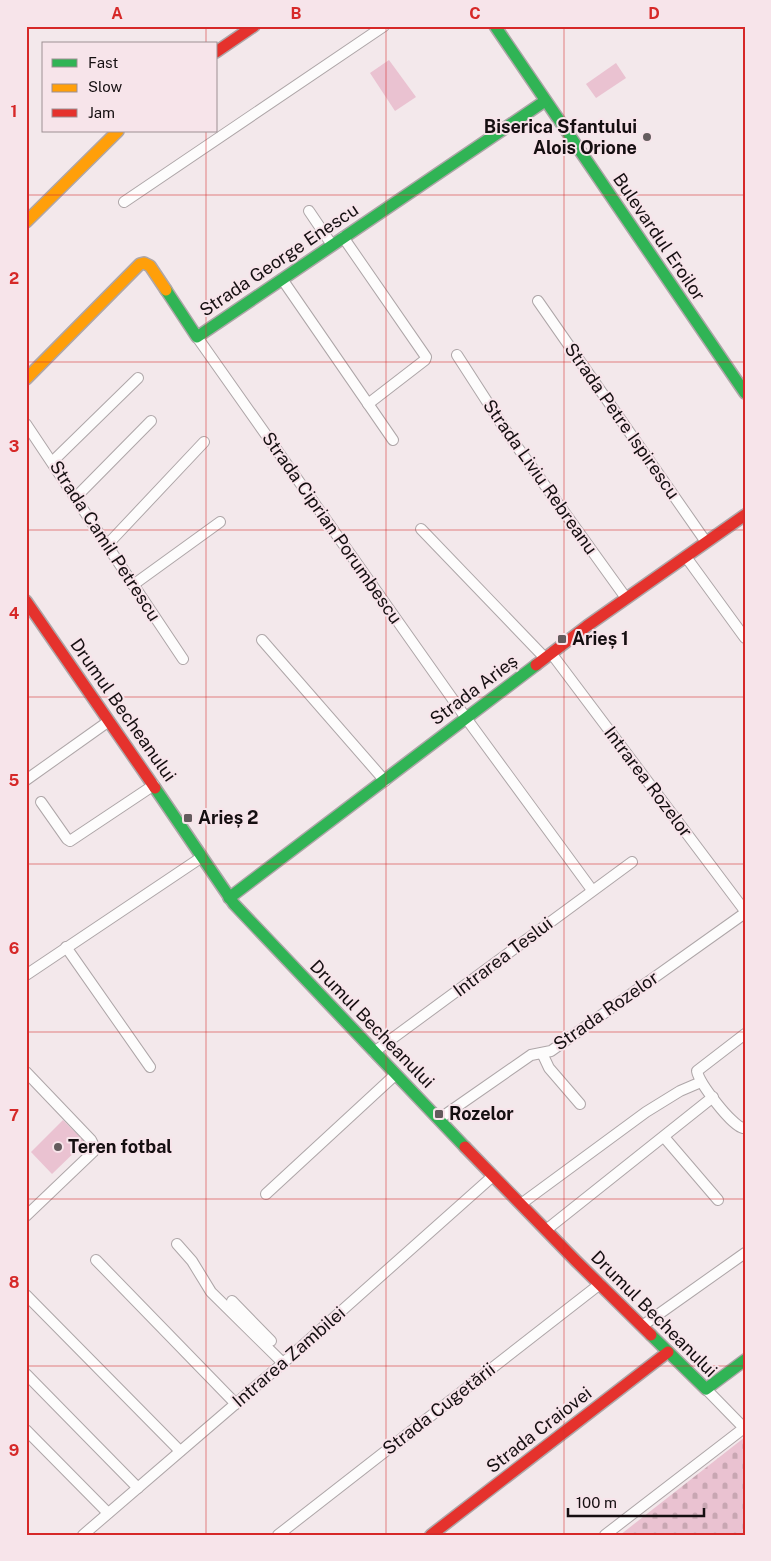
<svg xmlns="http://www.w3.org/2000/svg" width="771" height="1561" font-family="'Public Sans',sans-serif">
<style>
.cemetery{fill:url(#cemetery-stones)}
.garden{fill:#eac2d1}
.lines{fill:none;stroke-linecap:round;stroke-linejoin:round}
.street-casing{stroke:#aea6a8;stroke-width:12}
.fast-casing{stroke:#aea6a8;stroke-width:14}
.slow-casing{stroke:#aea6a8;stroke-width:14}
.jam-casing{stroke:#aea6a8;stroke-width:14}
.street{stroke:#fdfcfc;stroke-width:10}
.fast{stroke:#30b455;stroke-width:11}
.slow{stroke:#ff9f0a;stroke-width:11}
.jam{stroke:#e5322d;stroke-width:11}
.grid{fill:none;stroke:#d62828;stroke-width:1;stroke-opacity:0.55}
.poi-dot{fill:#635b5d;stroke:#f7e4ea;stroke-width:2}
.labels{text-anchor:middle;stroke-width:4;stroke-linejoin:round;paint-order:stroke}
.poi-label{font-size:18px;font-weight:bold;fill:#150f11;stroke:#f7e4ea;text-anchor:start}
.street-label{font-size:18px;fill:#150f11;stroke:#f7e4ea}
.neatline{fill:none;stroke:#d62828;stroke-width:2}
.grid-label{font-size:16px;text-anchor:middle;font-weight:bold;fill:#d62828}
</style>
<defs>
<pattern id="cemetery-stones" width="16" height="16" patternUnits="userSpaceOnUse" patternTransform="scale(1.25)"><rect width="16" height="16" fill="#eac2d1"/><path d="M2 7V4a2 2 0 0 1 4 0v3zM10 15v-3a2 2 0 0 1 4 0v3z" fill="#c8a6b2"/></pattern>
</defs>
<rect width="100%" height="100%" fill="#f3e8eb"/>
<polygon class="cemetery" points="745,1437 745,1535 620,1535"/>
<g class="garden">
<polygon points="389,60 416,97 395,111 370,73"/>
<polygon points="616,63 626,78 596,98 586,84"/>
<polygon points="63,1120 85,1142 52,1174 31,1152"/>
</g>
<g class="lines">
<defs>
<g id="street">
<polyline points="124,202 384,26"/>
<polyline points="309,211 332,245"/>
<polyline points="343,237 426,357 425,360 368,404"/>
<polyline points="282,279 393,440"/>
<polyline points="538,301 706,542"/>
<polyline points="197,337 466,718 592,890"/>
<polyline points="457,355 508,434 626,598"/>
<polyline points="26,424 183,659"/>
<polyline points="52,462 138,378"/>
<polyline points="76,497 151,421"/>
<polyline points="421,529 545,658"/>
<polyline points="107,545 204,442"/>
<polyline points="686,557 745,638"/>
<polyline points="133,585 220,522"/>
<polyline points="262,640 385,781"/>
<polyline points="551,653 745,911"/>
<polyline points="26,780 109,721"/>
<polyline points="41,802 67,839 70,841 154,785"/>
<polyline points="66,947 150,1067"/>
<polyline points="26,975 202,857"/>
<path d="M745,1034l-48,37c2,12 35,55 46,57l2,-1"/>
<polyline points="374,1052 632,862"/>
<polyline points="542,1053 549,1068 580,1104"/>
<polyline points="26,1072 91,1140 95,1148 93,1152 26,1216"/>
<polyline points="439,1119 531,1055 551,1051 745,913"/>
<polyline points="664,1137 718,1200"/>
<polyline points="266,1194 395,1075"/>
<polyline points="521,1204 646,1112 680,1091 701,1082"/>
<polyline points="546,1230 713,1097"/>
<polyline points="177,1244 192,1261 211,1292 283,1363"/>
<polyline points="96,1260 236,1404"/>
<polyline points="26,1295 180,1451"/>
<polyline points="232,1301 271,1341"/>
<polyline points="642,1326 745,1253"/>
<polyline points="26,1374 138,1488"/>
<polyline points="706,1389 745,1429"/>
<polyline points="26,1430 108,1513"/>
<polyline points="83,1535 283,1363 493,1176"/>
<polyline points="278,1535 600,1284"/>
<polyline points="605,1535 744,1428"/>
</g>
<g id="fast">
<polyline points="495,26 745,393"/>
<polyline points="166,290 197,337 545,101"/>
<polyline points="155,788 234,904 465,1147"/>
<polyline points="229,898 536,665"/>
<polyline points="651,1335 706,1389 745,1360"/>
</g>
<g id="slow">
<polyline points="26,222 118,131"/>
<polyline points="26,379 140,264 144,263 150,266 166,290"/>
</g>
<g id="jam">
<polyline points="216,52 254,26"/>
<polyline points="26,601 155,788"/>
<polyline points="536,665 587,626 745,515"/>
<polyline points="465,1147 576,1261 651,1335"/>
<polyline points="431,1535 668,1352"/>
</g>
</defs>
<use href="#street" class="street-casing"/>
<use href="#fast" class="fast-casing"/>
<use href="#slow" class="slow-casing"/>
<use href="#jam" class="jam-casing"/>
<use href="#street" class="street"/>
<use href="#fast" class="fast"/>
<use href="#slow" class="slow"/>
<use href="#jam" class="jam"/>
</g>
<path class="grid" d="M206,26v18M386,26v1509M564,26v1509M206,131v1404M26,195h719M26,362h719M26,530h719M26,697h719M26,864h719M26,1032h719M26,1199h719M26,1366h719"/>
<g class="poi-dot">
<circle cx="647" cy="137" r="5"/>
<rect x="557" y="634" width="10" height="10" rx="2.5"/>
<rect x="183" y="813" width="10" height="10" rx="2.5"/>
<rect x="434" y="1109" width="10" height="10" rx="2.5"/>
<circle cx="58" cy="1147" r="5"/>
</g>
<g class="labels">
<g class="poi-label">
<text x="637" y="133" text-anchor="end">Biserica Sfantului<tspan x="637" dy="21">Alois Orione</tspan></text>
<text x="572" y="645">Arieș 1</text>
<text x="198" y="824">Arieș 2</text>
<text x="449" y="1120">Rozelor</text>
<text x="68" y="1153">Teren fotbal</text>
</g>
<g class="street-label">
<text transform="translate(659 237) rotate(56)" y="6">Bulevardul Eroilor</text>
<text transform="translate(279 260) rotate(-34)" y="6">Strada George Enescu</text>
<text transform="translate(622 421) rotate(55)" y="6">Strada Petre Ispirescu</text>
<text transform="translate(540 477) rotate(55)" y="6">Strada Liviu Rebreanu</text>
<text transform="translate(332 528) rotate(55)" y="6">Strada Ciprian Porumbescu</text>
<text transform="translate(105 541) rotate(57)" y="6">Strada Camil Petrescu</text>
<text transform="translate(474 690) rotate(-37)" y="6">Strada Arieș</text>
<text transform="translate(123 710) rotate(55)" y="6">Drumul Becheanului</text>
<text transform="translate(648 782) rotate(53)" y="6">Intrarea Rozelor</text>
<text transform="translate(503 957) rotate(-37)" y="6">Intrarea Teslui</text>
<text transform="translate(606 1011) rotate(-35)" y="6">Strada Rozelor</text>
<text transform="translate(372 1024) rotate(46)" y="6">Drumul Becheanului</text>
<text transform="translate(654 1314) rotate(45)" y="6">Drumul Becheanului</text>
<text transform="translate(289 1357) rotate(-41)" y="6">Intrarea Zambilei</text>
<text transform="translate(439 1409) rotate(-38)" y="6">Strada Cugetării</text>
<text transform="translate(539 1430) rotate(-38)" y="6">Strada Craiovei</text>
</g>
</g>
<rect width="771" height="1561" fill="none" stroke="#f7e4ea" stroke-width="55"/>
<rect x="42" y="42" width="175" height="90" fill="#f7e4ea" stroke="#9d8f93"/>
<rect x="52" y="59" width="25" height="8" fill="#30b455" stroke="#9d8f93"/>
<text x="88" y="68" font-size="15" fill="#150f11">Fast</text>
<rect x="52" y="84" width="25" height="8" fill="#ff9f0a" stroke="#9d8f93"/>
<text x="88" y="92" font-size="15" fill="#150f11">Slow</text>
<rect x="52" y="109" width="25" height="8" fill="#e5322d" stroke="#9d8f93"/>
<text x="88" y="118" font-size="15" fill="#150f11">Jam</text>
<path d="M568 1508v8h136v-8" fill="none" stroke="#150f11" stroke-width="2.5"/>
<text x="576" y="1508" font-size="15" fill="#150f11" stroke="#f7e4ea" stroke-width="4" paint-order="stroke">100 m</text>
<rect x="28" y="28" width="716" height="1506" class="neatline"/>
<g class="grid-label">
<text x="117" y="19">A</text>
<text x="296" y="19">B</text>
<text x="475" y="19">C</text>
<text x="654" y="19">D</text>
<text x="14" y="117">1</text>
<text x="14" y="284">2</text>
<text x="14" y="452">3</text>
<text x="14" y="619">4</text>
<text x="14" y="786">5</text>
<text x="14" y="954">6</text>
<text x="14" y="1121">7</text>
<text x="14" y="1288">8</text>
<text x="14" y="1456">9</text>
</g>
</svg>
